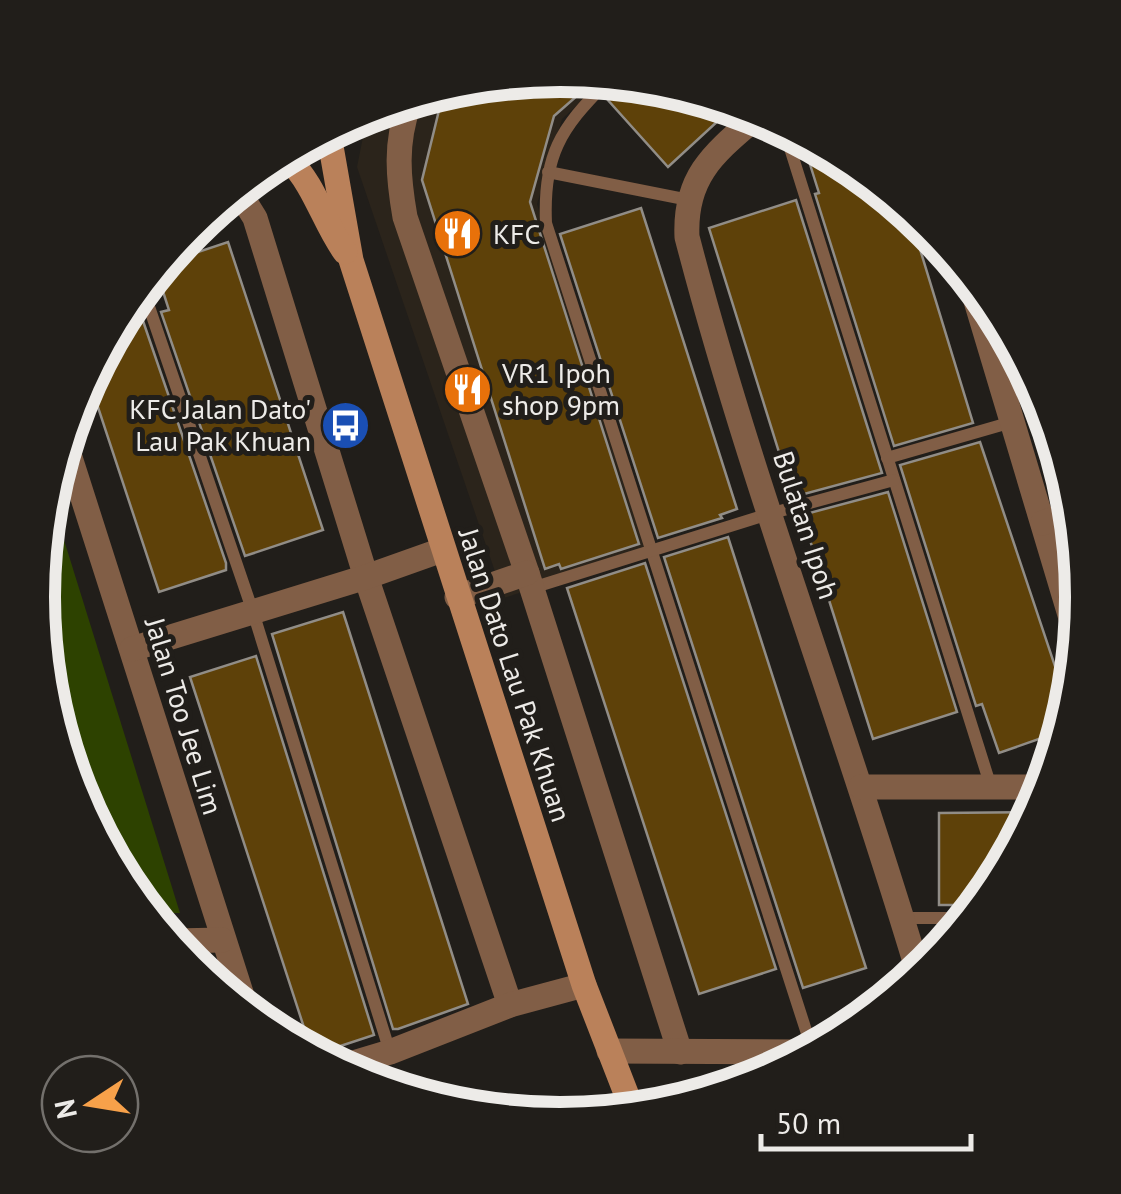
<svg xmlns="http://www.w3.org/2000/svg" width="1121" height="1194" font-family="'PT Sans',sans-serif">
<style>
.built{fill:#2b241b}
.green{fill:#2d4200}
.building{fill:#5e4109;stroke:#918d87;stroke-width:2.5}
.lines{fill:none;stroke-linecap:round;stroke-linejoin:round}
.service{stroke:#815e46;stroke-width:12}
.minor{stroke:#815e46;stroke-width:25}
.secondary{stroke:#ba815a;stroke-width:25}
.labels{text-anchor:middle;stroke-width:10;stroke-linejoin:round;paint-order:stroke}
.poi-label{font-size:28px;fill:#edebe8;stroke:#211e1a;text-anchor:start}
.street-label{font-size:28px;fill:#edebe8;stroke:#211e1a}
.rim{fill:none;stroke:#edebe8;stroke-width:12}
</style>
<rect width="100%" height="100%" fill="#211e1a"/>
<polygon class="built" points="561,74 603,82 562,119 537,204 646,550 504,598 357,167 368,112"/>
<polygon class="green" points="55,511 180,913 155,913 77,797 38,596"/>
<g class="building">
<polygon points="561,74 594,81 554,116 530,202 639,544 561,569 559,564 545,569 422,180 442,98"/>
<polygon points="616,85 732,108 668,167 606,98"/>
<polygon points="803,142 909,213 973,423 894,446 815,194 819,193"/>
<polygon points="796,200 882,473 793,497 709,228"/>
<polygon points="641,208 737,509 720,515 722,518 658,538 560,234"/>
<polygon points="228,242 323,530 245,556 161,312 169,310 158,276 168,262"/>
<polygon points="142,318 226,563 226,570 159,592 89,380 126,324"/>
<polygon points="980,442 1064,693 1056,733 999,753 982,704 976,706 900,465"/>
<polygon points="888,492 957,712 873,739 802,515"/>
<polygon points="728,537 866,968 803,988 664,557"/>
<polygon points="645,563 776,969 699,994 567,588"/>
<polygon points="343,612 468,1004 398,1029 393,1029 272,634"/>
<polygon points="256,656 374,1035 319,1053 310,1046 190,677"/>
<polygon points="1034,812 971,905 939,905 939,813"/>
</g>
<g class="lines">
<g class="service">
<path d="M606,83c-46,46 -63,73 -60,140l265,823"/>
<polyline points="784,129 991,787"/>
<polyline points="548,172 689,200"/>
<polyline points="145,295 253,612 390,1052"/>
<polyline points="887,458 1012,422"/>
<polyline points="532,588 769,514 894,480"/>
<polyline points="902,918 963,918"/>
</g>
<g class="minor">
<path d="M409,104c-14,39 -11,73 -4,113l122,356 153,479"/>
<path d="M760,114c-43,37 -76,60 -73,123 65,250 159,491 232,738"/>
<polyline points="240,194 255,218 366,577 510,1005"/>
<polyline points="973,291 1076,635"/>
<polyline points="67,448 244,1002"/>
<polyline points="1043,523 1067,514"/>
<polyline points="457,597 527,573"/>
<polyline points="132,649 366,577 442,550"/>
<polyline points="861,787 1046,787"/>
<polyline points="173,941 222,940"/>
<polyline points="609,1051 802,1052"/>
<polyline points="340,1067 390,1052 510,1005 584,985"/>
<polyline points="545,1116 545,1117"/>
</g>
<g class="secondary">
<polyline points="329,135 351,260 584,985 631,1106"/>
<path d="M290,161c25,25 34,62 55,91"/>
</g>
</g>
<defs>
<symbol id="restaurant-disc" viewBox="-11 -11 22 22"><circle r="9.5" fill="#e8710a" stroke="#211e1a"/><path d="M-5-6h1v4h1v-4h1v4h1v-4h1v5L-1.5 .5V6h-2V.5L-5-1ZM5-6V6H3V1.5H1.5Q1.5-4 5-6Z" fill="#fff"/></symbol>
<symbol id="bus-disc" viewBox="-11 -11 22 22"><circle r="9.5" fill="#1a4fb4" stroke="#211e1a"/><path d="M-5-6H5V4H4V6H2V4H-2V6H-4V4H-5ZM-3.5-4V0h7V-4ZM-3.5 1.2v1.5H-2V1.2ZM2 1.2v1.5H3.5V1.2Z" fill="#fff"/></symbol>
</defs>
<g fill-rule="evenodd">
<use href="#restaurant-disc" x="430" y="206" width="55" height="55"/>
<use href="#restaurant-disc" x="440" y="362" width="55" height="55"/>
<use href="#bus-disc" x="318" y="398" width="55" height="55"/>
</g>
<g class="labels">
<g class="poi-label">
<text x="493" y="244">KFC</text>
<text x="502" y="383">VR1 Ipoh<tspan x="502" dy="32">shop 9pm</tspan></text>
<text x="311" y="419" text-anchor="end">KFC Jalan Dato'<tspan x="311" dy="32">Lau Pak Khuan</tspan></text>
</g>
<g class="street-label">
<text transform="translate(806 525) rotate(72)" y="10">Bulatan Ipoh</text>
<text transform="translate(515 675) rotate(72)" y="10">Jalan Dato Lau Pak Khuan</text>
<text transform="translate(184 716) rotate(73)" y="10">Jalan Too Jee Lim</text>
</g>
</g>
<path d="M0 0H1121V1194H0ZM55 597a505 505 0 1 1 1010 0a505 505 0 1 1-1010 0Z" fill="#211e1a" fill-rule="evenodd"/>
<path class="rim" d="M55 597a505 505 0 1 1 1010 0a505 505 0 1 1-1010 0Z"/>
<g transform="translate(90 1104) rotate(258)"><circle r="48" fill="#211e1a" stroke="#73706c" stroke-width="2.5"/>
<path d="M0-8L18 38L0 25L-18 38Z" fill="#f7a14a"/>
<text y="-15" font-size="28" font-weight="bold" text-anchor="middle" fill="#edebe8">N</text>
</g>
<path d="M761 1134v15h210v-15" fill="none" stroke="#edebe8" stroke-width="5"/>
<text x="776" y="1134" font-size="30" fill="#edebe8" stroke="#211e1a" stroke-width="8" paint-order="stroke">50 m</text>
</svg>
